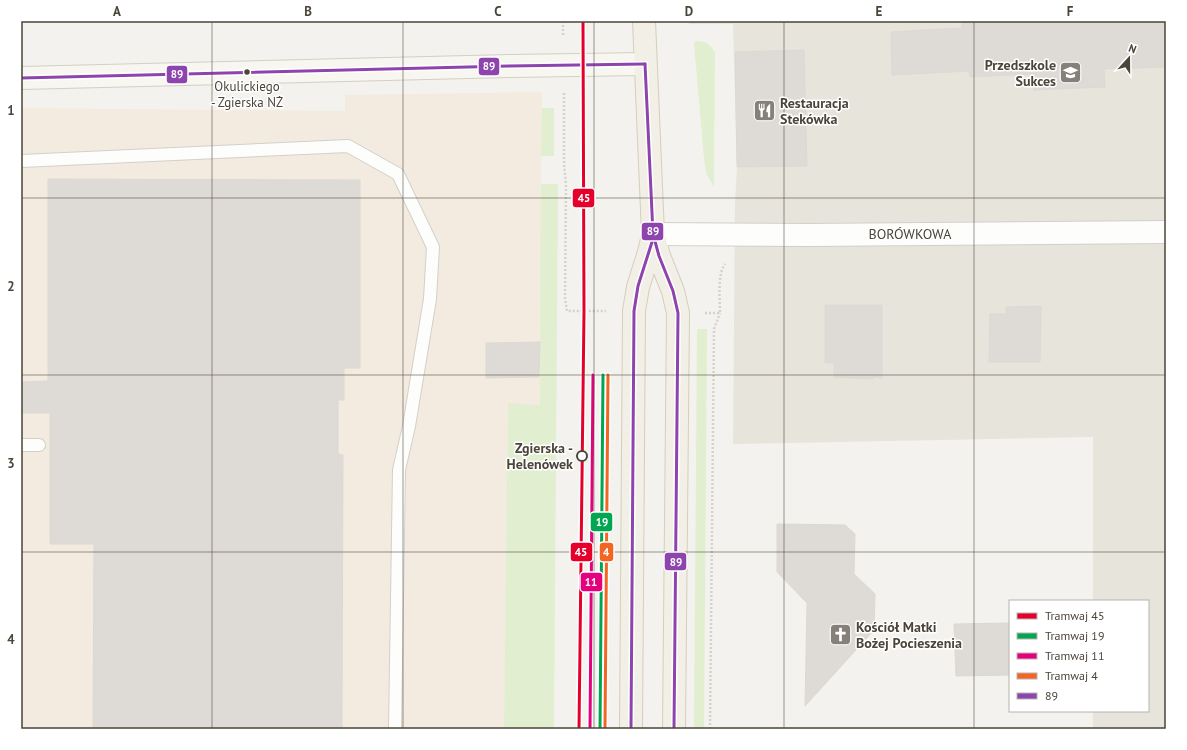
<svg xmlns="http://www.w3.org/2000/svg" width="1187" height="750" font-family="'PT Sans',sans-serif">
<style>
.residential{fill:#e7e4dc}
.commercial{fill:#f3ebdf}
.green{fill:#e1eecf}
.building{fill:#dedbd6;stroke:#dcd9d4}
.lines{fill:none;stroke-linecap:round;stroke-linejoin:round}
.lane-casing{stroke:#d2d0cb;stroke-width:14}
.street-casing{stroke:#d2d0cb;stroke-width:24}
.secondary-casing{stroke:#d3cfc5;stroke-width:24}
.primary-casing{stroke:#d6cebb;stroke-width:24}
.path{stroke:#d3d2cc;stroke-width:2.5;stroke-dasharray:2 2;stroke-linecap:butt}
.lane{stroke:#fdfdfc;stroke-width:12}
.street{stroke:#fdfdfc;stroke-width:22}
.secondary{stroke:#f7f6f1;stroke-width:22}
.primary{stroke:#f2efe6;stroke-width:22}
.bus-1-casing{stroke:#fff;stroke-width:6}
.bus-1{stroke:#8e44ad;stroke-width:3}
.tram-1-casing{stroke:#fff;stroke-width:6}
.tram-2-casing{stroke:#fff;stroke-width:6}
.tram-3-casing{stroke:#fff;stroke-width:6}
.tram-4-casing{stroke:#fff;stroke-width:6}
.tram-1{stroke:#e4002b;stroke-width:3}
.tram-2{stroke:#00a651;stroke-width:3}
.tram-3{stroke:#e5007d;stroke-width:3}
.tram-4{stroke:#f26522;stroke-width:3}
.grid{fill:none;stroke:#4b4439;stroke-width:1;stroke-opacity:0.55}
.bus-dot{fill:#4b4439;stroke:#fff;stroke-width:1.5}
.stop-dot{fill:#fff;stroke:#4b4439;stroke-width:2}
.labels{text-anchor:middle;stroke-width:3;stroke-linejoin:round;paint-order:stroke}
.bus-label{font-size:13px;fill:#4b4439;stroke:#fff}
.poi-label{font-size:14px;font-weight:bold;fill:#4b4439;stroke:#fff;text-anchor:start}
.street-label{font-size:14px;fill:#4b4439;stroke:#fff}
.stop-label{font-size:14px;font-weight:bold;fill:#4b4439;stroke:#fff;text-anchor:end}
.line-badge{stroke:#fff;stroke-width:1.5}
.badge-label{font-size:11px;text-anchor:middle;font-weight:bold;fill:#fff}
.neatline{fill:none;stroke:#4b4439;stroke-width:1.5}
.grid-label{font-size:13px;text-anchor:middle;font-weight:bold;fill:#4b4439}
</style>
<rect width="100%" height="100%" fill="#f4f2ee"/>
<polygon class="residential" points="689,21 1166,21 1166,729 1093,729 1093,711 1148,711 1148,601 1093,601 1093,437 733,444 735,203 737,167 733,24 689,24"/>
<polygon class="commercial" points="542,92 540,405 508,404 504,729 21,729 21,108 345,111 345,95"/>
<g class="green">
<path d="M696,41c10,0 14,3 19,12l-1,134 -8,-14 -2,-14 -10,-116z"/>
<polygon points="542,108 554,108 554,156 541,156"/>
<polygon points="541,184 558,184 554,729 504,729 508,403 540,405"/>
<polygon points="697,329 707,329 704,729 695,729 694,726"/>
</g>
<g class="building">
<polygon points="962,21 1166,21 1166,67 1104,69 1105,87 1034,90 1033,74 970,77 969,71 892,75 891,32 962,28"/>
<polygon points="804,50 807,166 737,167 735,52"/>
<polygon points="48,179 360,180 360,368 344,368 344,400 338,400 338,454 343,455 342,729 93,729 94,544 50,544 50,413 21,413 21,382 48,381"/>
<polygon points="825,305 882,305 882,378 873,377 873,379 834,377 834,363 825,363"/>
<polygon points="1041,306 1040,362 989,362 990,314 1006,314 1006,307"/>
<polygon points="540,342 539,377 486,378 486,343"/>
<polygon points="777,524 845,525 855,534 854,574 875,594 874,630 805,706 807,603 777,572"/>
<polygon points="1010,623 1010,675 956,676 954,624"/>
</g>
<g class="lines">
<defs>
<g id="lane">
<polyline points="21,161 348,146 398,174 433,247 430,299 409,426 399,470 395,729"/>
<polyline points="21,445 39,445"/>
</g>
<polyline id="street" points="653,234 808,235 1166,232"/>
<polyline id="secondary" points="21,78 509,66 645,64"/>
<g id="primary">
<polyline points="644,21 653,234 659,256 673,291 678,313 674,729"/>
<polyline points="631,729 634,311 638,287 649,252 653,235"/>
</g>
</defs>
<use href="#lane" class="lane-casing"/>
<use href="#street" class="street-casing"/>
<use href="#secondary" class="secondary-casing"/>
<use href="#primary" class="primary-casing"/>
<g class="path">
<polyline points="563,21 563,36"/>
<polyline points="564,93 564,164 566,184 565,298 567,311 606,311"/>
<path d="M705,313h15c0,-14 -3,-38 5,-49"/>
<polyline points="710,729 714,329 720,313"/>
</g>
<use href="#lane" class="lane"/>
<use href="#street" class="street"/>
<use href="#secondary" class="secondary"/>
<use href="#primary" class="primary"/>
<defs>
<g id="bus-1">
<polyline points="645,64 653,234 659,256 673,291 678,313 674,729"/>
<polyline points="21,78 509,66 645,64"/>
<polyline points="631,729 634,311 638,286 652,242 653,227"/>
</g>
</defs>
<use href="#bus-1" class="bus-1-casing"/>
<use href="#bus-1" class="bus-1"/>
<defs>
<polyline id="tram-1" points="579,729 584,311 583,21"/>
<polyline id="tram-2" points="600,729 603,375"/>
<polyline id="tram-3" points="590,729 593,375"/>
<polyline id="tram-4" points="605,729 608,375"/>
</defs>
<use href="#tram-1" class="tram-1-casing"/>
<use href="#tram-2" class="tram-2-casing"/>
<use href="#tram-3" class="tram-3-casing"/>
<use href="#tram-4" class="tram-4-casing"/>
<use href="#tram-1" class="tram-1"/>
<use href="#tram-2" class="tram-2"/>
<use href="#tram-3" class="tram-3"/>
<use href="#tram-4" class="tram-4"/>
</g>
<path class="grid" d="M212,21v708M403,21v708M594,21v708M784,21v708M974,21v708M21,198h1145M21,375h1145M21,552h1145"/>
<defs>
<symbol id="school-square" viewBox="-11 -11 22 22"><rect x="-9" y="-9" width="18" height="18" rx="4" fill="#868178" stroke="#fff"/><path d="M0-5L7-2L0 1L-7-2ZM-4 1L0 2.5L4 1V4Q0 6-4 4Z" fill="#fff"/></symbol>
<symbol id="restaurant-square" viewBox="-11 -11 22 22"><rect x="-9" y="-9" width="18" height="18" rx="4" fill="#868178" stroke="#fff"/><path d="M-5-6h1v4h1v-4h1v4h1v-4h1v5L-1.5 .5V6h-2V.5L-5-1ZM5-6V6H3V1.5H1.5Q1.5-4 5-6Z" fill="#fff"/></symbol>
<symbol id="church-square" viewBox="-11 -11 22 22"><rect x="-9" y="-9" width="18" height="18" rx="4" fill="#868178" stroke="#fff"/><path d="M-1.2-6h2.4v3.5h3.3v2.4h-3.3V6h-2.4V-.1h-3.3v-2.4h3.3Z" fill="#fff"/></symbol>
</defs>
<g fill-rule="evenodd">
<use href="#school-square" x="1058" y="60" width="25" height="25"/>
<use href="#restaurant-square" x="752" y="98" width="25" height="25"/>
<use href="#church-square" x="828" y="622" width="25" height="25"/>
</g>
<circle class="bus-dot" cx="247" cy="72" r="3.5"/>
<circle class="stop-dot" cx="582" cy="456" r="5"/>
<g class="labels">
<g class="bus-label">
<text x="247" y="91">Okulickiego<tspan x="247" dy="16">- Zgierska NŻ</tspan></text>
</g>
<g class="poi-label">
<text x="1056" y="70" text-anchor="end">Przedszkole<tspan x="1056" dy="16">Sukces</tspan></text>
<text x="780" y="108">Restauracja<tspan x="780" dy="16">Stekówka</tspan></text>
<text x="856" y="632">Kościół Matki<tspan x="856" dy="16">Bożej Pocieszenia</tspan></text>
</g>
<g class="street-label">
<text x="910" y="239">BORÓWKOWA</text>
</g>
<g class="stop-label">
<text x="573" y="453">Zgierska -<tspan x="573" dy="16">Helenówek</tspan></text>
</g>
</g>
<g class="line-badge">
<rect x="478" y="57" width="22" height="19" rx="4" fill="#8e44ad"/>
<rect x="166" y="65" width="22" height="19" rx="4" fill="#8e44ad"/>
<rect x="572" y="188" width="23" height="20" rx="4" fill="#e4002b"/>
<rect x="641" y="222" width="23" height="19" rx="4" fill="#8e44ad"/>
<rect x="590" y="512" width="23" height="20" rx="4" fill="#00a651"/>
<rect x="599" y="542" width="15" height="20" rx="4" fill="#f26522"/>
<rect x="570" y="542" width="23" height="20" rx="4" fill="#e4002b"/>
<rect x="664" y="552" width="23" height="19" rx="4" fill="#8e44ad"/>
<rect x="580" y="572" width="23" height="20" rx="4" fill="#e5007d"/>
</g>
<g class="badge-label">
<text x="489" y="70">89</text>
<text x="177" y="78">89</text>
<text x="584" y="202">45</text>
<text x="653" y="235">89</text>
<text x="602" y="526">19</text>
<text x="606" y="556">4</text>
<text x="581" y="556">45</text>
<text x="676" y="566">89</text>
<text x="591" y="586">11</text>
</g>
<rect width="1187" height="750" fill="none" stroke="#ffffff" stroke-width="44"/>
<rect x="1009" y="600" width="140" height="112" fill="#ffffff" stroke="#b7b4b0"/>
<rect x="1017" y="613" width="20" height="6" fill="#e4002b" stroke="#b7b4b0"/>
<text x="1045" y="620" font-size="12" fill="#4b4439">Tramwaj 45</text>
<rect x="1017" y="633" width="20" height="6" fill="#00a651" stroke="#b7b4b0"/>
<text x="1045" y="640" font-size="12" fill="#4b4439">Tramwaj 19</text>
<rect x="1017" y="653" width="20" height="6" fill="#e5007d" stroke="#b7b4b0"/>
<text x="1045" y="660" font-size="12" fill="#4b4439">Tramwaj 11</text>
<rect x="1017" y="673" width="20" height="6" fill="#f26522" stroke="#b7b4b0"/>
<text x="1045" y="680" font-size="12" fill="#4b4439">Tramwaj 4</text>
<rect x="1017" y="693" width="20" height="6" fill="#8e44ad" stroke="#b7b4b0"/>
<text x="1045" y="700" font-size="12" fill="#4b4439">89</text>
<g transform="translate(1129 58) rotate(21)" stroke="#ffffff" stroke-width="3" paint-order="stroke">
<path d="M0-3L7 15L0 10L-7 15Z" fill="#4b4439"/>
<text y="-6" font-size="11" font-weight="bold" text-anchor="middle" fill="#4b4439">N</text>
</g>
<rect x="22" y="22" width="1143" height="706" class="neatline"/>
<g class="grid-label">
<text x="117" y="16">A</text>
<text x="308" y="16">B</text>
<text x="498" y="16">C</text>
<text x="689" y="16">D</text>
<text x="879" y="16">E</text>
<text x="1070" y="16">F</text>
<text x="11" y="115">1</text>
<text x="11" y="291">2</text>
<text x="11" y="468">3</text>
<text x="11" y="644">4</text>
</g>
</svg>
